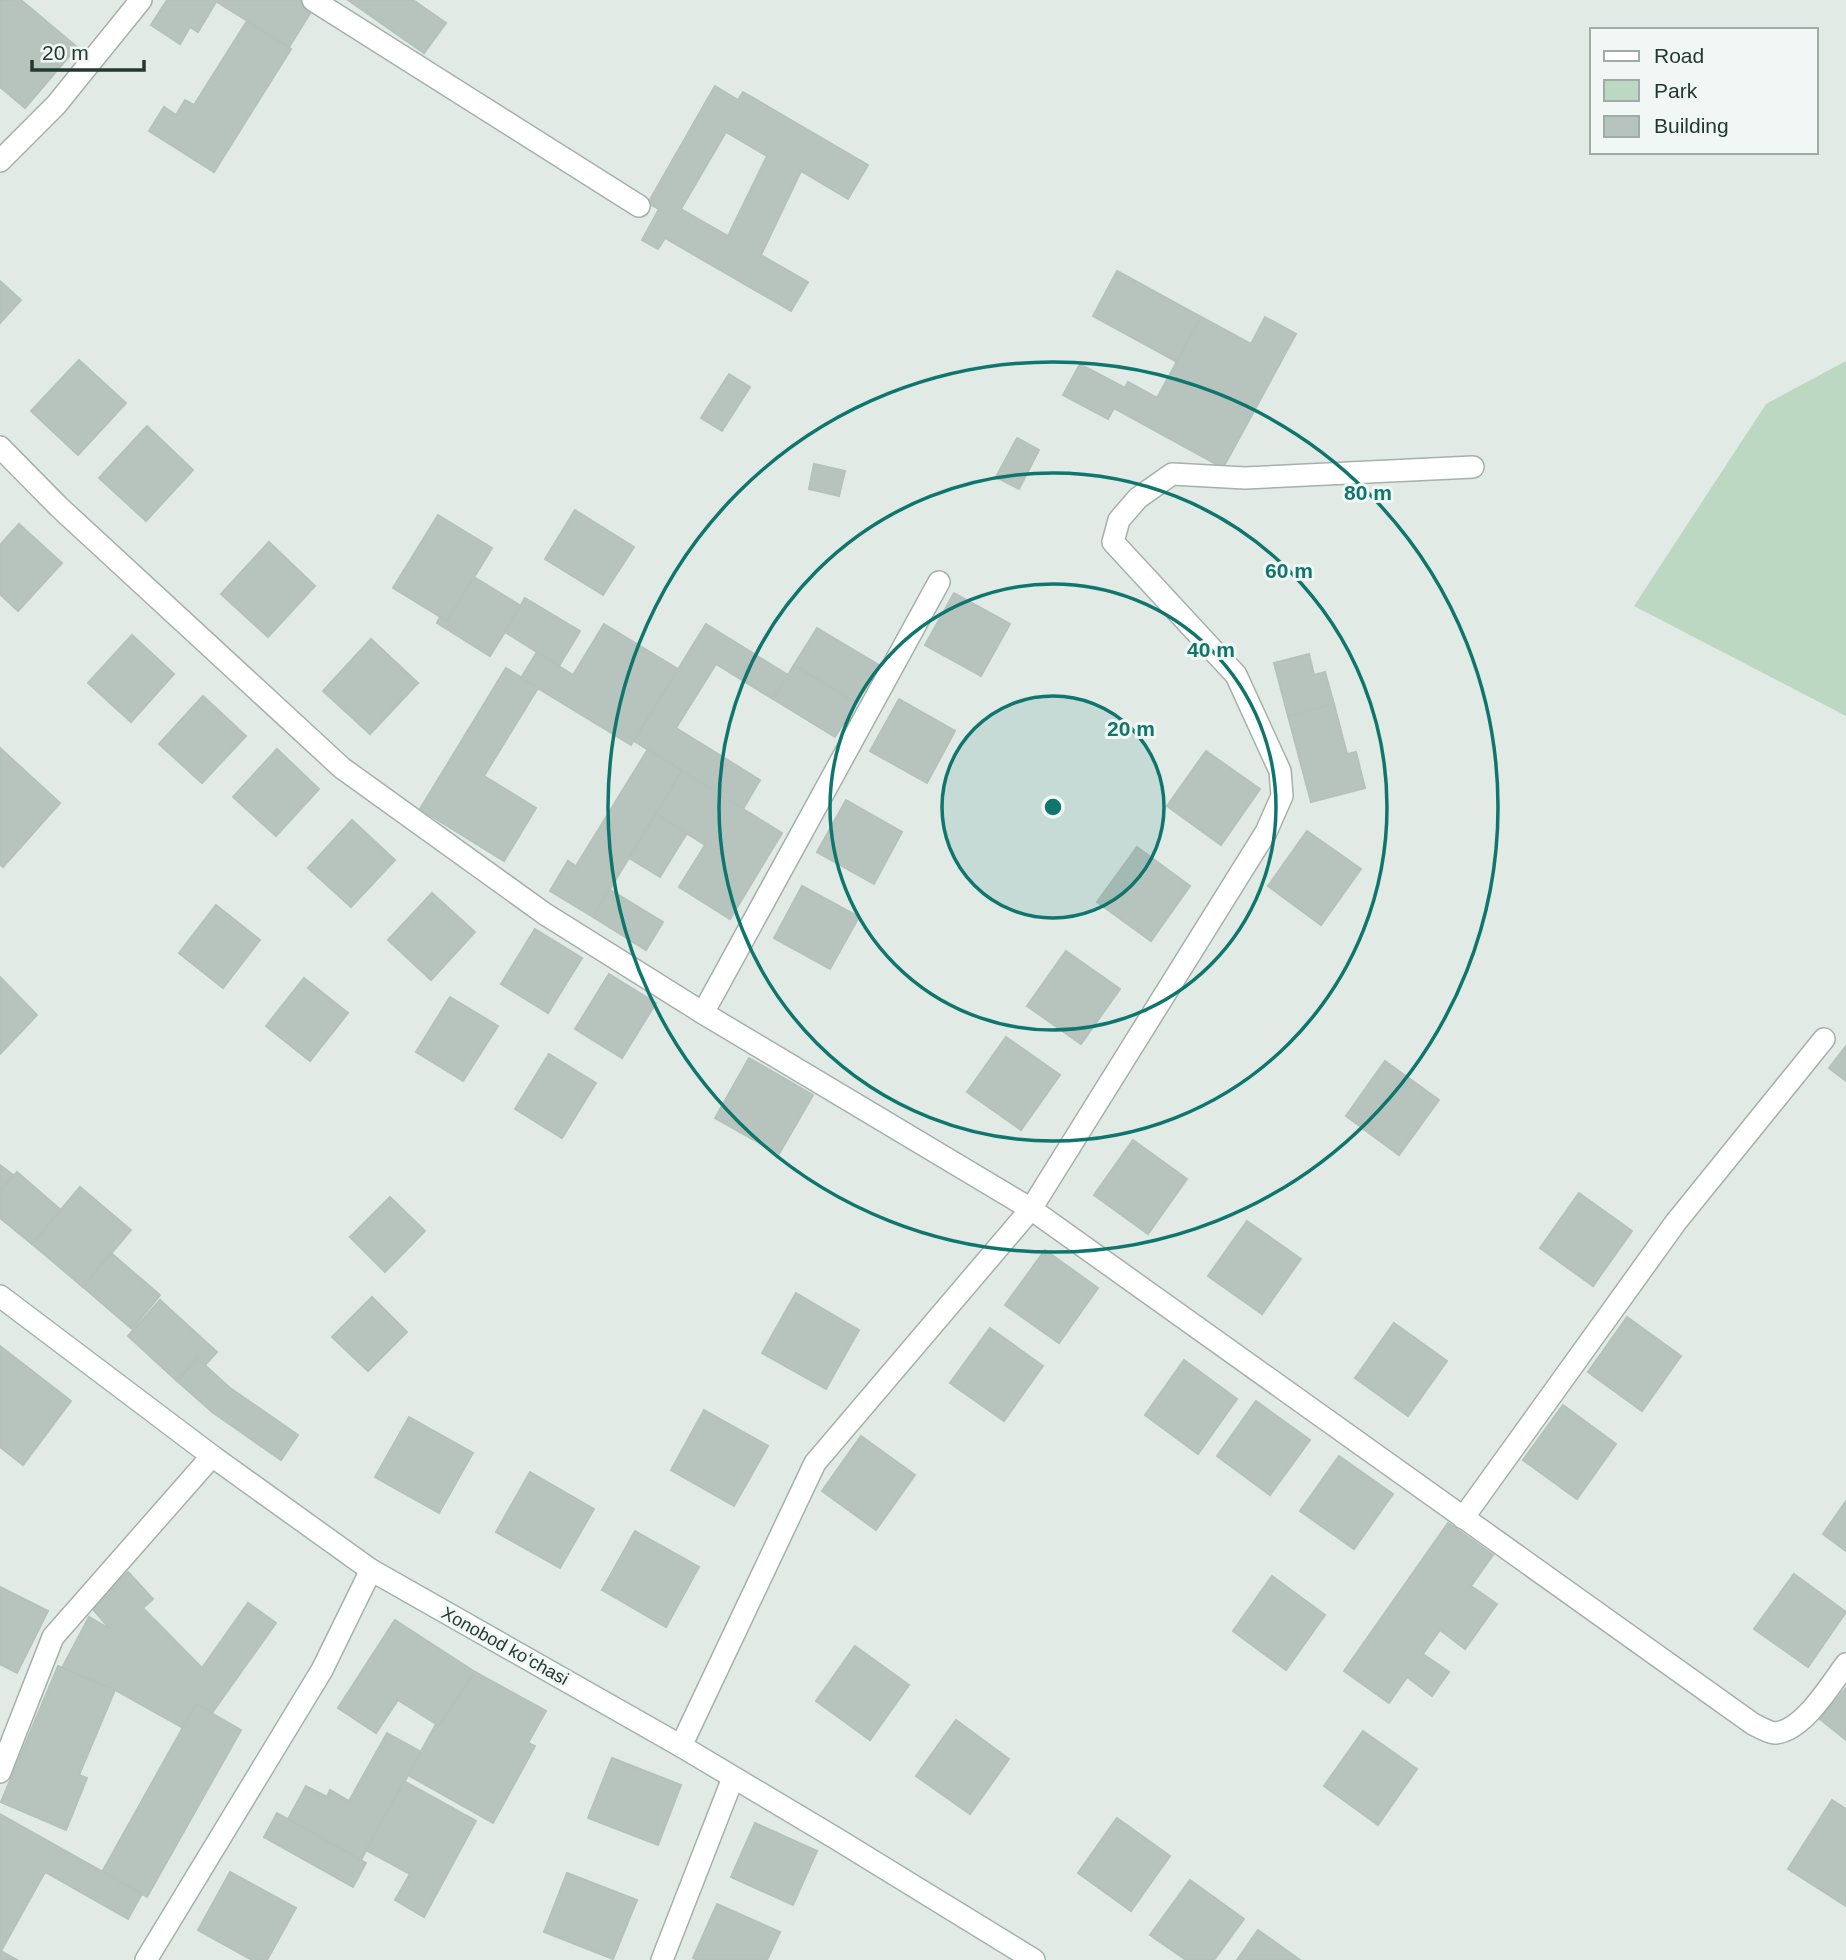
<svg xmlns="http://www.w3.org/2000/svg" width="1846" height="1960" font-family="Helvetica,sans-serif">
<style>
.green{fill:#bdd8c2}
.building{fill:#b7c4be;stroke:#b5c2bc;stroke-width:2;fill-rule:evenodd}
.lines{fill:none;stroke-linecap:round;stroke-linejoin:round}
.lane-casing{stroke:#a5b1ab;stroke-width:24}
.street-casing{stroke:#a5b1ab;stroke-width:24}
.secondary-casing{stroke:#a2b4ac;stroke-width:24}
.lane{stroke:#fff;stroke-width:21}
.street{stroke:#fff;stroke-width:21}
.secondary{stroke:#fff;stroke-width:21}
.ring{fill:none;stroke:#0f766e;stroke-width:3.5}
.labels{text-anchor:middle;stroke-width:6;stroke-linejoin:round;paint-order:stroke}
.street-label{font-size:18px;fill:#243831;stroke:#f1f7f4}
.centre{fill:#0f766e;stroke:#f1f7f4;stroke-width:3.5}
.ring-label{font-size:21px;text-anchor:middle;font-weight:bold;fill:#0f766e;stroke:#f1f7f4;stroke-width:6;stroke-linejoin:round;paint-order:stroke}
</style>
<rect width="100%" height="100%" fill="#e1eae5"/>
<polygon class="green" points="1846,361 1846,716 1634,606 1766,404"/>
<g class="building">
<polygon points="0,0 21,0 77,47 25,108 0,87"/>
<polygon points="167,0 214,0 216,2 198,32 190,27 180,44 151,25"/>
<polygon points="214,0 303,0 314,7 289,47"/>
<polygon points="348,0 413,0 446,23 424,53"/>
<polygon points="247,21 291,49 214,172 149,131 164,107 176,115 185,100 194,105"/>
<path d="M715,86l23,14 5,-8 125,73 -20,34 -47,-28 -40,84 47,27 -17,29 -126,-73 -7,11 -16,-9 17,-31 -11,-6zM726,132l41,24 -39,80 -47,-27z"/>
<polygon points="1117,271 1201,317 1177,362 1093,316"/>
<polygon points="0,281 21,300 0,323"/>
<polygon points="1201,317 1251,344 1265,317 1296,334 1223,468 1114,408 1108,419 1063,395 1080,364 1125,388 1128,382 1157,398"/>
<polygon points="79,360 126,403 78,455 31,411"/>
<polygon points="729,374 750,387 722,431 701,418"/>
<polygon points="147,426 193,470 146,521 99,478"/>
<polygon points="1017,438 1039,450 1019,489 996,477"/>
<polygon points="814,464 845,471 839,496 809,489"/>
<polygon points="575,510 634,547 603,595 545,559"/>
<polygon points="438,515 492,548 447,621 393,588"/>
<polygon points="19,524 62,563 18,611 0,594 0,545"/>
<polygon points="269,542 315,586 268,637 221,594"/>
<polygon points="474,577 521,606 490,656 437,623 440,617 447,621"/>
<polygon points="954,593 1010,624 981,676 925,645"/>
<polygon points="525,598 580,631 559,666 505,632"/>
<polygon points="604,624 678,669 631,745 521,678 537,652 573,675"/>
<polygon points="706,624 788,675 773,699 716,664 676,728 760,780 743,809 634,741"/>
<polygon points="817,628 879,665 856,703 794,665"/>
<polygon points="132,635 174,674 131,722 88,683"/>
<polygon points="371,639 418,683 370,734 323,691"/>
<polygon points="1309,654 1314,675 1325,672 1334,704 1288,716 1274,663"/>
<polygon points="794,665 856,703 835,737 773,699"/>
<polygon points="506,668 538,688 484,776 536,808 504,861 420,809"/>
<polygon points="203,696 246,736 202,783 159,744"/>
<polygon points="899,699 955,731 927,783 870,751"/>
<polygon points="1334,704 1347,754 1356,752 1365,788 1311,802 1288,716"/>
<polygon points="0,748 60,803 3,867 0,864"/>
<polygon points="277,749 319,789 276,836 233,797"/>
<polygon points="648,749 682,771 593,917 550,891 568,861 576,866"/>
<polygon points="1206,751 1260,789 1221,845 1167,806"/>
<polygon points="682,771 782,833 730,919 679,887 705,845 656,814"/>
<polygon points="846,800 902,832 874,884 817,852"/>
<polygon points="656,814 687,833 660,877 629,858"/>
<polygon points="352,820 395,860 351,907 308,868"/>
<polygon points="1307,831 1361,869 1321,925 1268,886"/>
<polygon points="1137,847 1190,886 1151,941 1097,902"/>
<polygon points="802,886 859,917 830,969 774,938"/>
<polygon points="609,889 663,922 646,950 593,917"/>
<polygon points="432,893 475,932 431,980 388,940"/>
<polygon points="216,905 260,940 223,988 179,953"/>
<polygon points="535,929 582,958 548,1013 501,984"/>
<polygon points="1066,951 1120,989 1081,1044 1027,1006"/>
<polygon points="609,974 656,1003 622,1058 575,1029"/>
<polygon points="0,977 37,1015 0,1054"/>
<polygon points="304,978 348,1013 310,1061 266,1026"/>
<polygon points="450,997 498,1026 463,1081 416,1052"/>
<polygon points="1006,1037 1060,1075 1021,1130 967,1092"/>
<polygon points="1846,1046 1846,1081 1829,1068"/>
<polygon points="549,1054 596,1083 562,1138 515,1109"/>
<polygon points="749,1058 813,1095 779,1154 715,1118"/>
<polygon points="1385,1061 1439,1100 1399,1155 1346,1116"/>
<polygon points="1133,1140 1187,1179 1148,1234 1094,1195"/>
<polygon points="0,1165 13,1175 0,1191"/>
<polygon points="17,1172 61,1210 32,1244 0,1218 0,1192"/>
<polygon points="80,1187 131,1230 83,1287 32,1244"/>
<polygon points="1579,1193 1632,1231 1593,1286 1540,1248"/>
<polygon points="390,1197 425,1231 385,1272 350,1237"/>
<polygon points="1247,1221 1301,1259 1262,1314 1208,1276"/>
<polygon points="1045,1250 1098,1288 1059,1343 1005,1305"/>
<polygon points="111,1253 160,1295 132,1329 83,1287"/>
<polygon points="796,1293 859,1330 826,1389 762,1353"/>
<polygon points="372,1297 407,1332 368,1371 332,1337"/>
<polygon points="160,1300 217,1352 205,1365 197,1358 177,1381 128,1336"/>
<polygon points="1627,1317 1681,1356 1642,1411 1588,1372"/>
<polygon points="1394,1323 1447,1361 1408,1416 1355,1378"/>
<polygon points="990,1328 1043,1366 1004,1421 950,1383"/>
<polygon points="0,1346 71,1401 23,1465 0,1447"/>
<polygon points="197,1358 230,1388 298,1435 281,1460 212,1412 177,1381"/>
<polygon points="1184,1360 1237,1399 1198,1454 1145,1415"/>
<polygon points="1256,1401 1310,1440 1270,1495 1217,1456"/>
<polygon points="1563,1405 1616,1444 1577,1499 1523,1460"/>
<polygon points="704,1410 768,1446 734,1506 671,1470"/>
<polygon points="409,1417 473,1453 439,1513 375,1477"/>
<polygon points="861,1436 915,1475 876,1530 822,1491"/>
<polygon points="1339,1456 1393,1494 1354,1549 1300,1511"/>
<polygon points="530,1472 594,1509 560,1568 496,1532"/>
<polygon points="1846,1501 1846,1551 1823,1534"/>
<polygon points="1448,1523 1493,1555 1471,1586 1497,1604 1465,1649 1440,1630 1423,1654 1449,1672 1432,1696 1407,1677 1389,1703 1344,1671"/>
<polygon points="635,1531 699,1567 666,1627 602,1590"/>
<polygon points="128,1572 153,1599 143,1608 202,1668 248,1603 276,1623 212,1713 196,1704 183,1728 115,1690 62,1668 89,1617 110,1629 91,1607"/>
<polygon points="1794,1574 1846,1612 1808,1667 1754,1629"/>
<polygon points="1272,1576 1325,1615 1286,1670 1233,1631"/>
<polygon points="0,1587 48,1611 17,1673 0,1664"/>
<polygon points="395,1620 475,1672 439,1726 398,1700 376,1733 338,1708"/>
<polygon points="855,1646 909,1685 870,1740 816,1701"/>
<polygon points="58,1666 115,1690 79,1775 87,1778 66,1830 1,1802"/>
<polygon points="475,1672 546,1711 528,1743 535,1746 493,1823 408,1775 436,1724 439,1726"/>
<polygon points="1846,1688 1846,1740 1820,1719"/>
<polygon points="196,1704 241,1730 147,1897 102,1872"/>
<polygon points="956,1720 1009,1759 970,1814 916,1776"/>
<polygon points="1363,1731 1417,1769 1378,1825 1324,1786"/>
<polygon points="387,1733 421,1752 361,1860 288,1819 306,1786 327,1797 330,1790 349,1801"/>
<polygon points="612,1758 681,1785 658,1845 588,1818"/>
<polygon points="404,1781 476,1821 424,1917 395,1900 410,1874 366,1850"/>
<polygon points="1832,1800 1846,1809 1846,1906 1788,1869"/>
<polygon points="277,1813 366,1863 353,1887 264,1837"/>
<polygon points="0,1814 142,1894 128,1919 45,1872 1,1951 17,1960 0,1960"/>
<polygon points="1117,1818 1170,1856 1131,1911 1078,1873"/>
<polygon points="755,1823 817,1851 793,1905 731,1877"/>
<polygon points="230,1872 296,1908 267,1960 252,1960 198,1930"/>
<polygon points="567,1873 637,1900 613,1959 544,1932"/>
<polygon points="1190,1880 1244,1919 1214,1960 1186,1960 1150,1935"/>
<polygon points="717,1904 780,1932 767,1960 698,1960 693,1958"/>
<polygon points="1258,1930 1300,1960 1237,1960"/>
</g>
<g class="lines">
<defs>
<polyline id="lane" points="313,0 639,206"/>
<g id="street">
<polyline points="0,161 56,105 141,0"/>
<path d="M0,447l59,60 283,261 203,146 158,99 328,196 722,515c6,3 15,8 21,9 28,0 57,-49 72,-69"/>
<polyline points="703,1013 939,582"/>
<polyline points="1463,1518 1676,1222 1824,1039"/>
<polyline points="681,1746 815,1463 1031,1209 1266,832 1282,796 1280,771 1236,675 1113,542 1119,520 1138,498 1172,474 1245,478 1473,467"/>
<polyline points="0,1772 53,1637 212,1456"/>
<polyline points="662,1960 733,1778"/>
</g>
<g id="secondary">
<polyline points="0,1296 212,1456 371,1570 681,1746 837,1839 1034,1960"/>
<polyline points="146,1960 322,1670 371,1570"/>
</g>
</defs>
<use href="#lane" class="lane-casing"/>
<use href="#street" class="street-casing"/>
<use href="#secondary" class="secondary-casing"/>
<use href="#lane" class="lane"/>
<use href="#street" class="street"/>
<use href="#secondary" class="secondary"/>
</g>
<circle cx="1053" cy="807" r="111" fill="#0f766e" fill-opacity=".12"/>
<g class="ring">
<circle cx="1053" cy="807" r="111"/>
<circle cx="1053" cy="807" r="223"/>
<circle cx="1053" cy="807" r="334"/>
<circle cx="1053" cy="807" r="445"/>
</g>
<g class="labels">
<g class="street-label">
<text transform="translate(505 1646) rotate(29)" y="6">Xonobod koʻchasi</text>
</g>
</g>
<circle cx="1053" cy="807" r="10" class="centre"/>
<g class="ring-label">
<text x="1368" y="500">80 m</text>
<text x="1289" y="578">60 m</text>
<text x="1211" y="657">40 m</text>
<text x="1131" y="736">20 m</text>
</g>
<rect x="1590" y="28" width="228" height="126" fill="#f1f7f4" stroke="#9faba6" stroke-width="2"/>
<rect x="1604" y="51" width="35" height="10" fill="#ffffff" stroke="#9faba6" stroke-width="2"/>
<text x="1654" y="63" font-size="21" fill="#243831">Road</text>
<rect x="1604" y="80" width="35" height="21" fill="#bdd8c2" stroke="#9faba6" stroke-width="2"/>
<text x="1654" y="98" font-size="21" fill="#243831">Park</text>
<rect x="1604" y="116" width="35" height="21" fill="#b7c4be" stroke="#9faba6" stroke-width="2"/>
<text x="1654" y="133" font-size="21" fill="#243831">Building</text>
<path d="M32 60v10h112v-10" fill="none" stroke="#243831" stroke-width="3.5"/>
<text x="42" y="60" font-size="21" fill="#243831" stroke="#f1f7f4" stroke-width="5" paint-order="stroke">20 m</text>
</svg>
